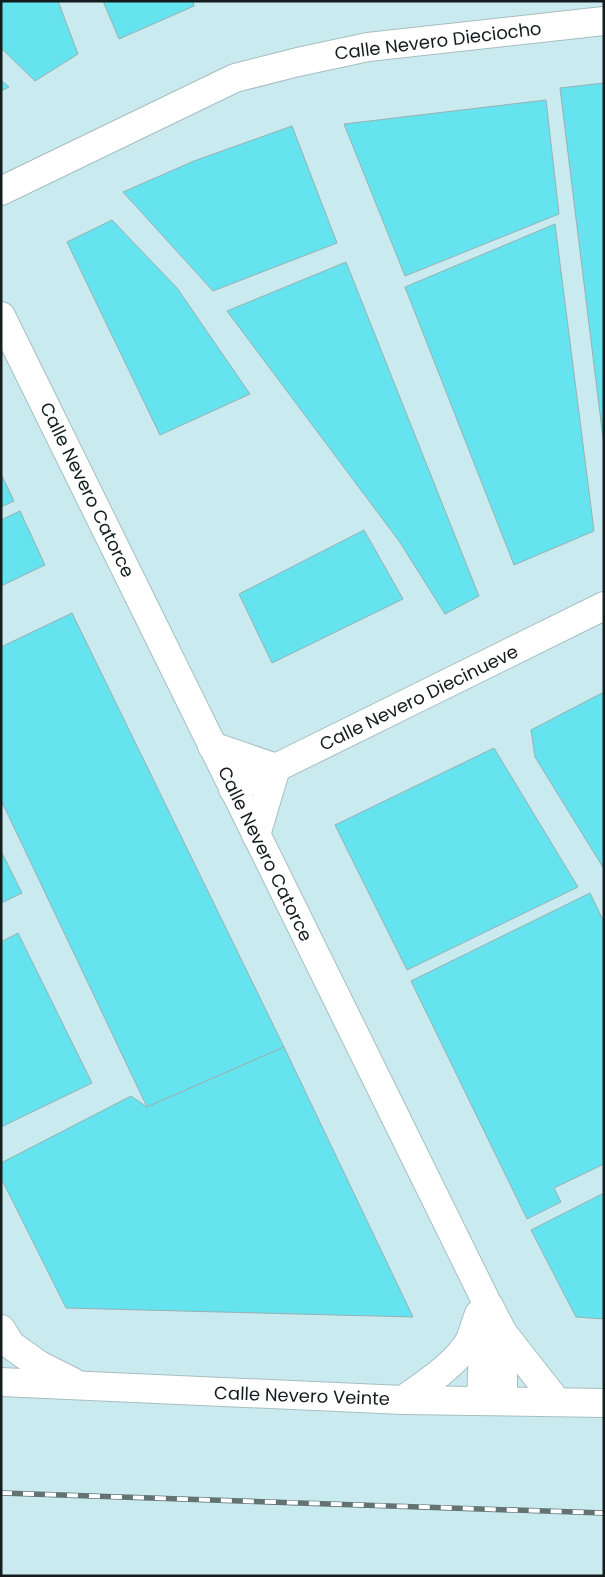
<svg xmlns="http://www.w3.org/2000/svg" width="605" height="1577" font-family="Poppins,sans-serif">
<style>
.built{fill:#c9ebef}
.building{fill:#65e3ef;stroke:#99b0b3}
.lines{fill:none;stroke-linecap:round;stroke-linejoin:round}
.minor-casing{stroke:#a6bec0;stroke-width:30}
.minor{stroke:#fff;stroke-width:28}
.rail-casing{stroke:#637273;stroke-width:5.5}
.rail{stroke:#fff;stroke-width:4;stroke-dasharray:11;stroke-linecap:butt}
.labels{text-anchor:middle;stroke-width:4.5;stroke-linejoin:round;paint-order:stroke}
.street-label{font-size:18px;fill:#141c1d;stroke:#fff}
</style>
<rect width="100%" height="100%" fill="#dcf4f7"/>
<rect class="built" x="1" y="1" width="603" height="1575"/>
<g class="building">
<polygon points="1,1 58,1 78,54 35,81 1,48"/>
<polygon points="103,1 193,1 194,6 119,39"/>
<polygon points="1,80 9,87 1,91"/>
<polygon points="604,83 604,446 560,88"/>
<polygon points="546,100 559,214 405,276 344,124"/>
<polygon points="292,126 337,243 213,291 123,192 194,161"/>
<polygon points="112,220 177,288 250,394 160,435 67,242"/>
<polygon points="555,224 594,531 514,565 405,287"/>
<polygon points="346,262 479,596 445,614 399,541 227,311"/>
<polygon points="1,474 14,501 1,507"/>
<polygon points="20,511 45,565 1,586 1,520"/>
<polygon points="364,530 403,599 272,663 239,594"/>
<polygon points="72,613 284,1047 147,1107 1,800 1,647"/>
<polygon points="604,692 604,869 535,757 531,730"/>
<polygon points="494,748 578,887 407,970 335,825"/>
<polygon points="1,851 22,893 1,903"/>
<polygon points="590,893 604,922 604,1164 554,1188 561,1202 527,1219 411,981"/>
<polygon points="18,933 92,1083 1,1127 1,942"/>
<polygon points="284,1047 413,1317 66,1308 1,1178 1,1163 131,1096 147,1107"/>
<polygon points="604,1193 604,1319 576,1317 531,1230"/>
</g>
<g class="lines">
<defs>
<g id="minor">
<polyline points="1,191 235,78 298,62 368,47 604,21"/>
<polyline points="1,316 485,1299 481,1401"/>
<polyline points="212,746 276,768 256,835"/>
<polyline points="233,789 604,606"/>
<polyline points="489,1306 503,1333 503,1401"/>
<polyline points="1,1329 11,1345 39,1365 73,1382"/>
<polyline points="503,1333 557,1402"/>
<polyline points="1,1382 403,1400 604,1403"/>
<path d="M403,1400c21,-15 55,-37 67,-60 3,-8 6,-18 9,-26"/>
</g>
</defs>
<use href="#minor" class="minor-casing"/>
<use href="#minor" class="minor"/>
<defs>
<polyline id="rail" points="1,1493 604,1513"/>
</defs>
<use href="#rail" class="rail-casing"/>
<use href="#rail" class="rail"/>
</g>
<g class="labels">
<g class="street-label">
<text transform="translate(438 41) rotate(-7)" y="6">Calle Nevero Dieciocho</text>
<text transform="translate(87 490) rotate(64)" y="6">Calle Nevero Catorce</text>
<text transform="translate(419 698) rotate(-26)" y="6">Calle Nevero Diecinueve</text>
<text transform="translate(265 854) rotate(64)" y="6">Calle Nevero Catorce</text>
<text transform="translate(302 1396) rotate(2)" y="6">Calle Nevero Veinte</text>
</g>
</g>
<rect width="605" height="1577" fill="none" stroke="#141c1d" stroke-width="5"/>
</svg>
